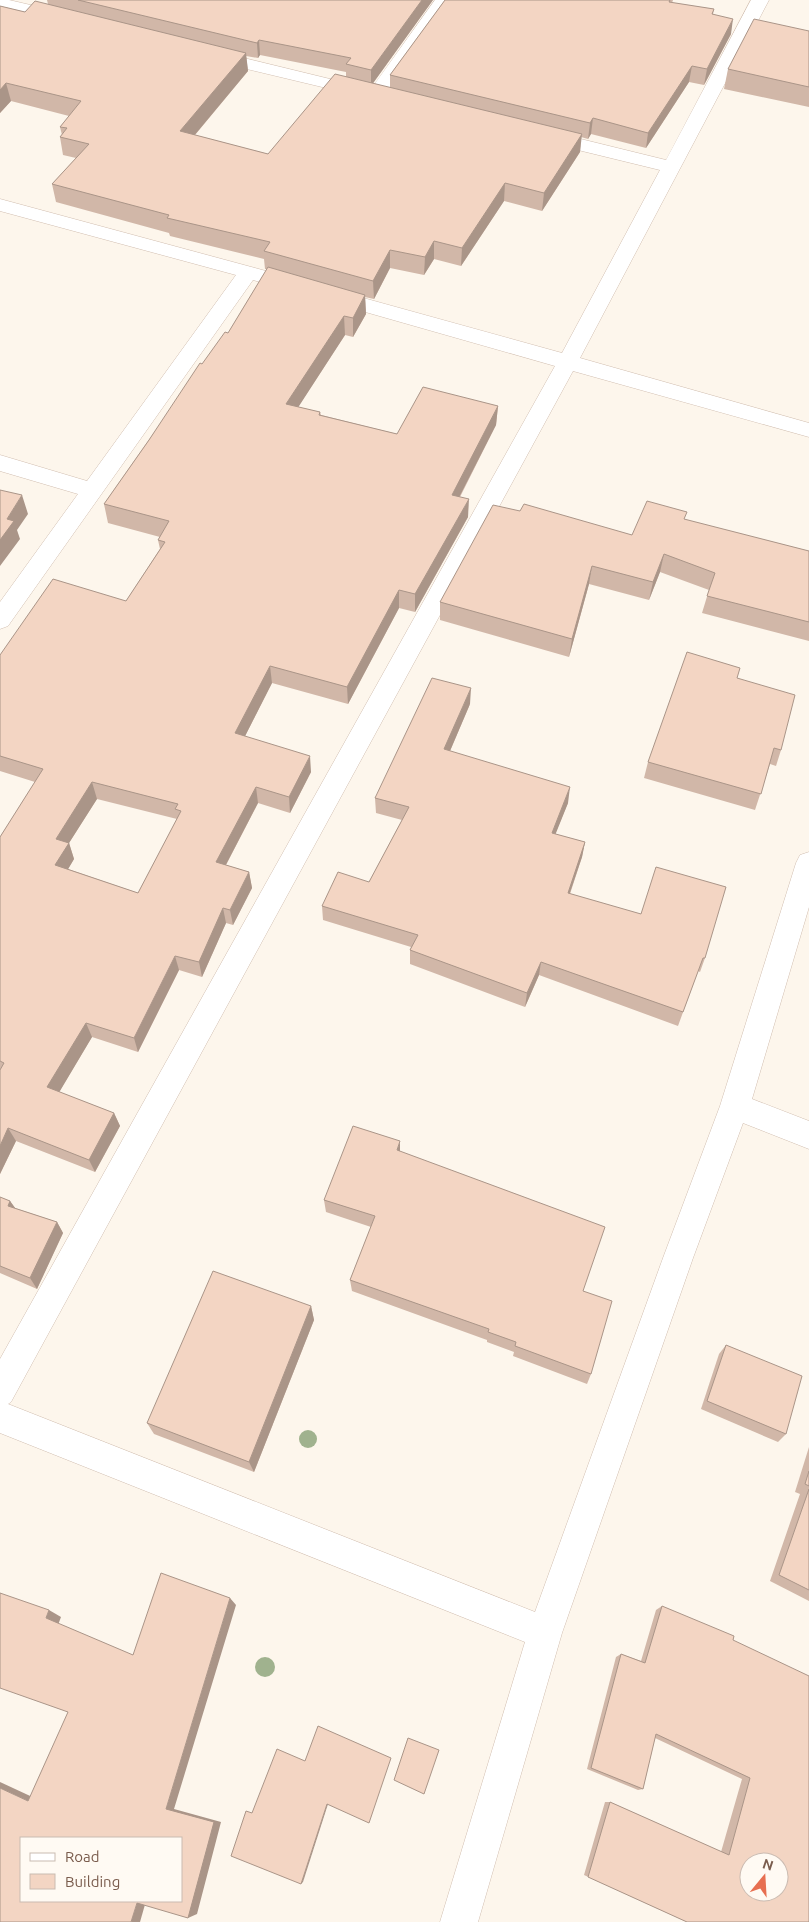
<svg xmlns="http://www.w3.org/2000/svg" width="809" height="1922" font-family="Ubuntu,sans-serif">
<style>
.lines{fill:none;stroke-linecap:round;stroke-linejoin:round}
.street-casing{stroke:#d1beb0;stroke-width:1}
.street{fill:#fff;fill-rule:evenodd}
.tree{fill:#a0b28e}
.wall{fill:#d1b7a8;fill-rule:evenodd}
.shaded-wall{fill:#aa9588}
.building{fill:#f3d5c3;stroke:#aa9588;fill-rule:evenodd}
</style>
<rect width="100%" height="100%" fill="#fdf6ec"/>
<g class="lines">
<defs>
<g id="street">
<polygon points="0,0 9,0 69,14 72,18 69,22 63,23 0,8"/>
<polygon points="435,0 453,0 382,99 376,100 368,96 364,97 205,59 202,55 205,51 211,50 371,89"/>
<polygon points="751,0 769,0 580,358 809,423 809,437 573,371 11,1402 8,1404 535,1612 663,1258 720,1106 796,863 800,855 809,852 809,907 752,1099 809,1121 809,1149 743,1123 693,1258 562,1633 478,1922 440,1922 525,1642 0,1433 0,1359 555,366 253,280 8,626 0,629 0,602 78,494 0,471 0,455 87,481 236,275 0,211 0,199 255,268 562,353 660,170 537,140 535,136 537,132 544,130 666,160"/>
</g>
</defs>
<use href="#street" class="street-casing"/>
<use href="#street" class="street"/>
</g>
<g class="tree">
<circle cx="308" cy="1439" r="9"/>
<circle cx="265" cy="1667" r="10"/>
</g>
<g class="wall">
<path d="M47,0h386l-60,83 17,5v-13l55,-75h228l-1,3 42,6 -1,5 18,20 -27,51 -15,-3 -43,66 -55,-14 -3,5 -7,-2 -1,15 -38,59 -38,-10 -43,65 -27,-7 -10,16 -34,-7 -16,31 -9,-2 1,17 -13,23 -8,-2 -47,72 22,5 1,3 76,19 101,-28 -2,19 -36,72 8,20 -53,95 -16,-4 -51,96 -76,-21 -27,53 66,36 -21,41 -32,-10 -32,62 23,7 3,16 -19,37 -7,-2 -24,54 -23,-7 -41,82 -46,-15 -33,55 55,21 6,13 -25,46 -79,-31 -16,33v-337l35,-55 -35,-11v-116l126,-54 34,-52 -2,-9 2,-3 -52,-14 -4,-19 98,-140 26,-31 39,-64h-2l-1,-10 -94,-23 -1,-3 -113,-31 -4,-18 24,-26 -13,-3 -3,-18 2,-2 -2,-8 9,-11 -58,-15 -11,12v-107l25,6 23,-8zM260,55l86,17v5l-78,77 -73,-19 53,-64 -2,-15 12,2zM97,799l80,20 -39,74 -70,-24 6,-10 -5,-16z"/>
<polygon points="809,31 809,107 724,89 728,69"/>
<polygon points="520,511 632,535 685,520 809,551 809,641 702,613 709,590 660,572 649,600 589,584 569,657 440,620 440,602"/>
<polygon points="737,678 781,750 776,766 770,764 755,810 644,778 648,762"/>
<polygon points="470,704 450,751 568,803 555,834 585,842 582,857 570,894 705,958 700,972 698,971 678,1026 539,975 525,1007 410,964 410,950 411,947 323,920 322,906 369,882 402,820 376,813 375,798"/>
<polygon points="400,1152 583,1291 591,1374 587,1384 513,1356 514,1352 487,1342 487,1340 352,1291 350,1280 371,1227 326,1212 324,1200"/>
<polygon points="0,1197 10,1201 15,1208 57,1222 63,1233 37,1289 0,1273"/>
<polygon points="311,1306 314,1320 254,1472 154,1434 147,1423"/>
<polygon points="726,1345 786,1434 778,1442 701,1409 719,1354"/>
<polygon points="809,1447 809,1601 770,1581 800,1494 795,1492"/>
<polygon points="662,1606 733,1640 809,1922 687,1922 584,1875 605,1802 610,1802 721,1852 742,1779 655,1738 643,1789 638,1790 587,1769 616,1657 621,1654 641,1661 656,1610"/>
</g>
<g class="shaded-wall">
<polygon points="422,0 433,0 371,86 371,70"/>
<polygon points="733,19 731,34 704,85 707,69"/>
<polygon points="259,40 260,55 258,58 257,43"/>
<polygon points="246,53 248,71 183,149 180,131"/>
<polygon points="692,66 689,82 646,148 648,133"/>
<polygon points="6,83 11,101 0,113 0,90"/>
<polygon points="593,118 591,134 588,139 590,123"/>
<polygon points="582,134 580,152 542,211 544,193"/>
<polygon points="505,183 504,201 461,266 462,248"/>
<polygon points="434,241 434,259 424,275 425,257"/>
<polygon points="390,250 390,268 374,299 373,281"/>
<polygon points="365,295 366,314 353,337 353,318"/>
<polygon points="344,316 345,335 288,423 286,404"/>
<polygon points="498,406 496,425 451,513 452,495"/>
<polygon points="22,495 28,514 17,530 20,539 0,566 0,540 7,519"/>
<polygon points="469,499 468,517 415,612 415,594"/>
<polygon points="664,554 660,572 649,600 653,582"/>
<polygon points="592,566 589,584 569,657 572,639"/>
<polygon points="399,590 399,608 348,704 347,687"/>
<polygon points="270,666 272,683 238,750 235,733"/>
<polygon points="471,688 470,704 444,765 444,749"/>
<polygon points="310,756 311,772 290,813 289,797"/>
<polygon points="92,782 97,799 69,843 74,859 61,881 55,865 56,839"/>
<polygon points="256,787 258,803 219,878 216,862"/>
<polygon points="570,787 568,803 550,848 552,833"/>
<polygon points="585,842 582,857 565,907 568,893"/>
<polygon points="249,872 252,888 233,925 230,910"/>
<polygon points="223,908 226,923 202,977 199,962"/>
<polygon points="175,956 179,970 138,1052 134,1038"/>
<polygon points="541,962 539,975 525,1007 527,993"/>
<polygon points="86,1023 92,1037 54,1101 47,1087"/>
<polygon points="114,1113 120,1126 95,1172 89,1160"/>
<polygon points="8,1128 16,1141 0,1174 0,1146"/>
<polygon points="400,1141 400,1155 397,1150"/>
<polygon points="10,1201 18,1212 8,1206"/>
<polygon points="57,1222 63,1233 37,1289 30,1278"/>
<polygon points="311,1306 314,1320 254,1472 249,1462"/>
<polygon points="230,1598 236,1605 174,1809 221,1822 197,1914 188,1918 166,1809"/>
<polygon points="49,1610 61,1617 58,1625 46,1618"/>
<polygon points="0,1782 41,1801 28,1801 0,1788"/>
<polygon points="327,1804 328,1804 303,1882 301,1884"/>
<polygon points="146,1901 140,1922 131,1922 137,1903"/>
</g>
<g class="building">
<polygon points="78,0 422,0 371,70 346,64 351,58 259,40 257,43"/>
<polygon points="445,0 670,0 669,2 714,9 712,14 733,19 707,69 692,66 648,133 593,118 590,123 390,75"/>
<polygon points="35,1 246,53 180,131 268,154 335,74 582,134 544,193 505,183 462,248 434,241 425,257 390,250 373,281 264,251 270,242 167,218 169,215 52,184 89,144 60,137 67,128 60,127 81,101 6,83 0,90 0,6 25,12"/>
<polygon points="754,19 809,31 809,87 728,69"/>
<path d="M268,267l97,28 -12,23 -9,-2 -58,88 34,8 -1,3 78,19 26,-47 75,19 -46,89 17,4 -54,95 -16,-4 -52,97 -77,-21 -35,67 75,23 -21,41 -33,-10 -40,75 33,10 -19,38 -7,-2 -24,54 -24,-6 -41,82 -48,-15 -39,64 67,26 -25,47 -81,-32 -8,18v-76l4,-7 -4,-2v-224l43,-68 -43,-13v-101l53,-76 73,22 39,-59 -7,-2 11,-19 -65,-17 45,-64 51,-77 2,1 23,-32 3,1zM92,782l86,22 -3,5 6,2 -43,82 -83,-28 14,-22 -13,-4z"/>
<polygon points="0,490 22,495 7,519 14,521 0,540"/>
<polygon points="647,501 687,512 684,519 809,551 809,622 707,596 715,573 664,554 653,582 592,566 572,639 440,602 493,505 520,511 524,504 632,535"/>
<polygon points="687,652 740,668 737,678 795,695 781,750 774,748 761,794 648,762"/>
<polygon points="432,678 471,688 444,749 570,787 552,833 585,842 568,893 641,914 656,867 726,887 705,958 703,958 683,1012 541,962 527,993 410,950 418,935 322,906 338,872 369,882 409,807 375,798"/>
<polygon points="353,1126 400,1141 397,1150 605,1227 583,1291 612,1301 591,1374 515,1346 516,1342 488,1332 489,1329 350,1280 375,1216 324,1200"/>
<polygon points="0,1197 10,1201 8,1206 57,1222 30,1278 0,1266"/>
<polygon points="213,1271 311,1306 249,1462 147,1423"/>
<polygon points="726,1345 802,1376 786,1434 707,1401"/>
<polygon points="809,1471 809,1486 805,1484"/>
<polygon points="809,1489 809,1590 779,1575"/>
<path d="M161,1573l69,25 -64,211 48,13 -26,96 -51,-15 -6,19h-131v-134l28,13 40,-89 -68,-24v-95l49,17 -3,8 87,37zM21,1838h160v63h-160z"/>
<path d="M662,1606l72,30 -1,4 76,36v246h-122l-99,-45 22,-75 119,53 21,-77 -94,-44 -13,55 -52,-21 30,-114 24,9zM749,1862h30v30h-30z"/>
<polygon points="318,1726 391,1758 369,1823 327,1804 301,1884 231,1856 246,1811 252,1813 277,1749 305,1761"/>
<polygon points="408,1738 439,1750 424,1794 394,1780"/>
</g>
<rect x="20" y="1837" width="162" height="65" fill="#fffaf3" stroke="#cabbb1"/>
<rect x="30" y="1853" width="25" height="8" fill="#ffffff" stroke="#cabbb1"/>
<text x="65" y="1862" font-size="15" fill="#7a5c4d">Road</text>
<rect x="30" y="1874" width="25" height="15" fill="#f3d5c3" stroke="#cabbb1"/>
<text x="65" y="1887" font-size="15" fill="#7a5c4d">Building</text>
<g transform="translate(764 1877) rotate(18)"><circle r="24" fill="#fffaf3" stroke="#cabbb1"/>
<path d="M0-4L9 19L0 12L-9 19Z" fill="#e76f51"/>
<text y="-8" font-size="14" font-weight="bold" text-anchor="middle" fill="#7a5c4d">N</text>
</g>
</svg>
